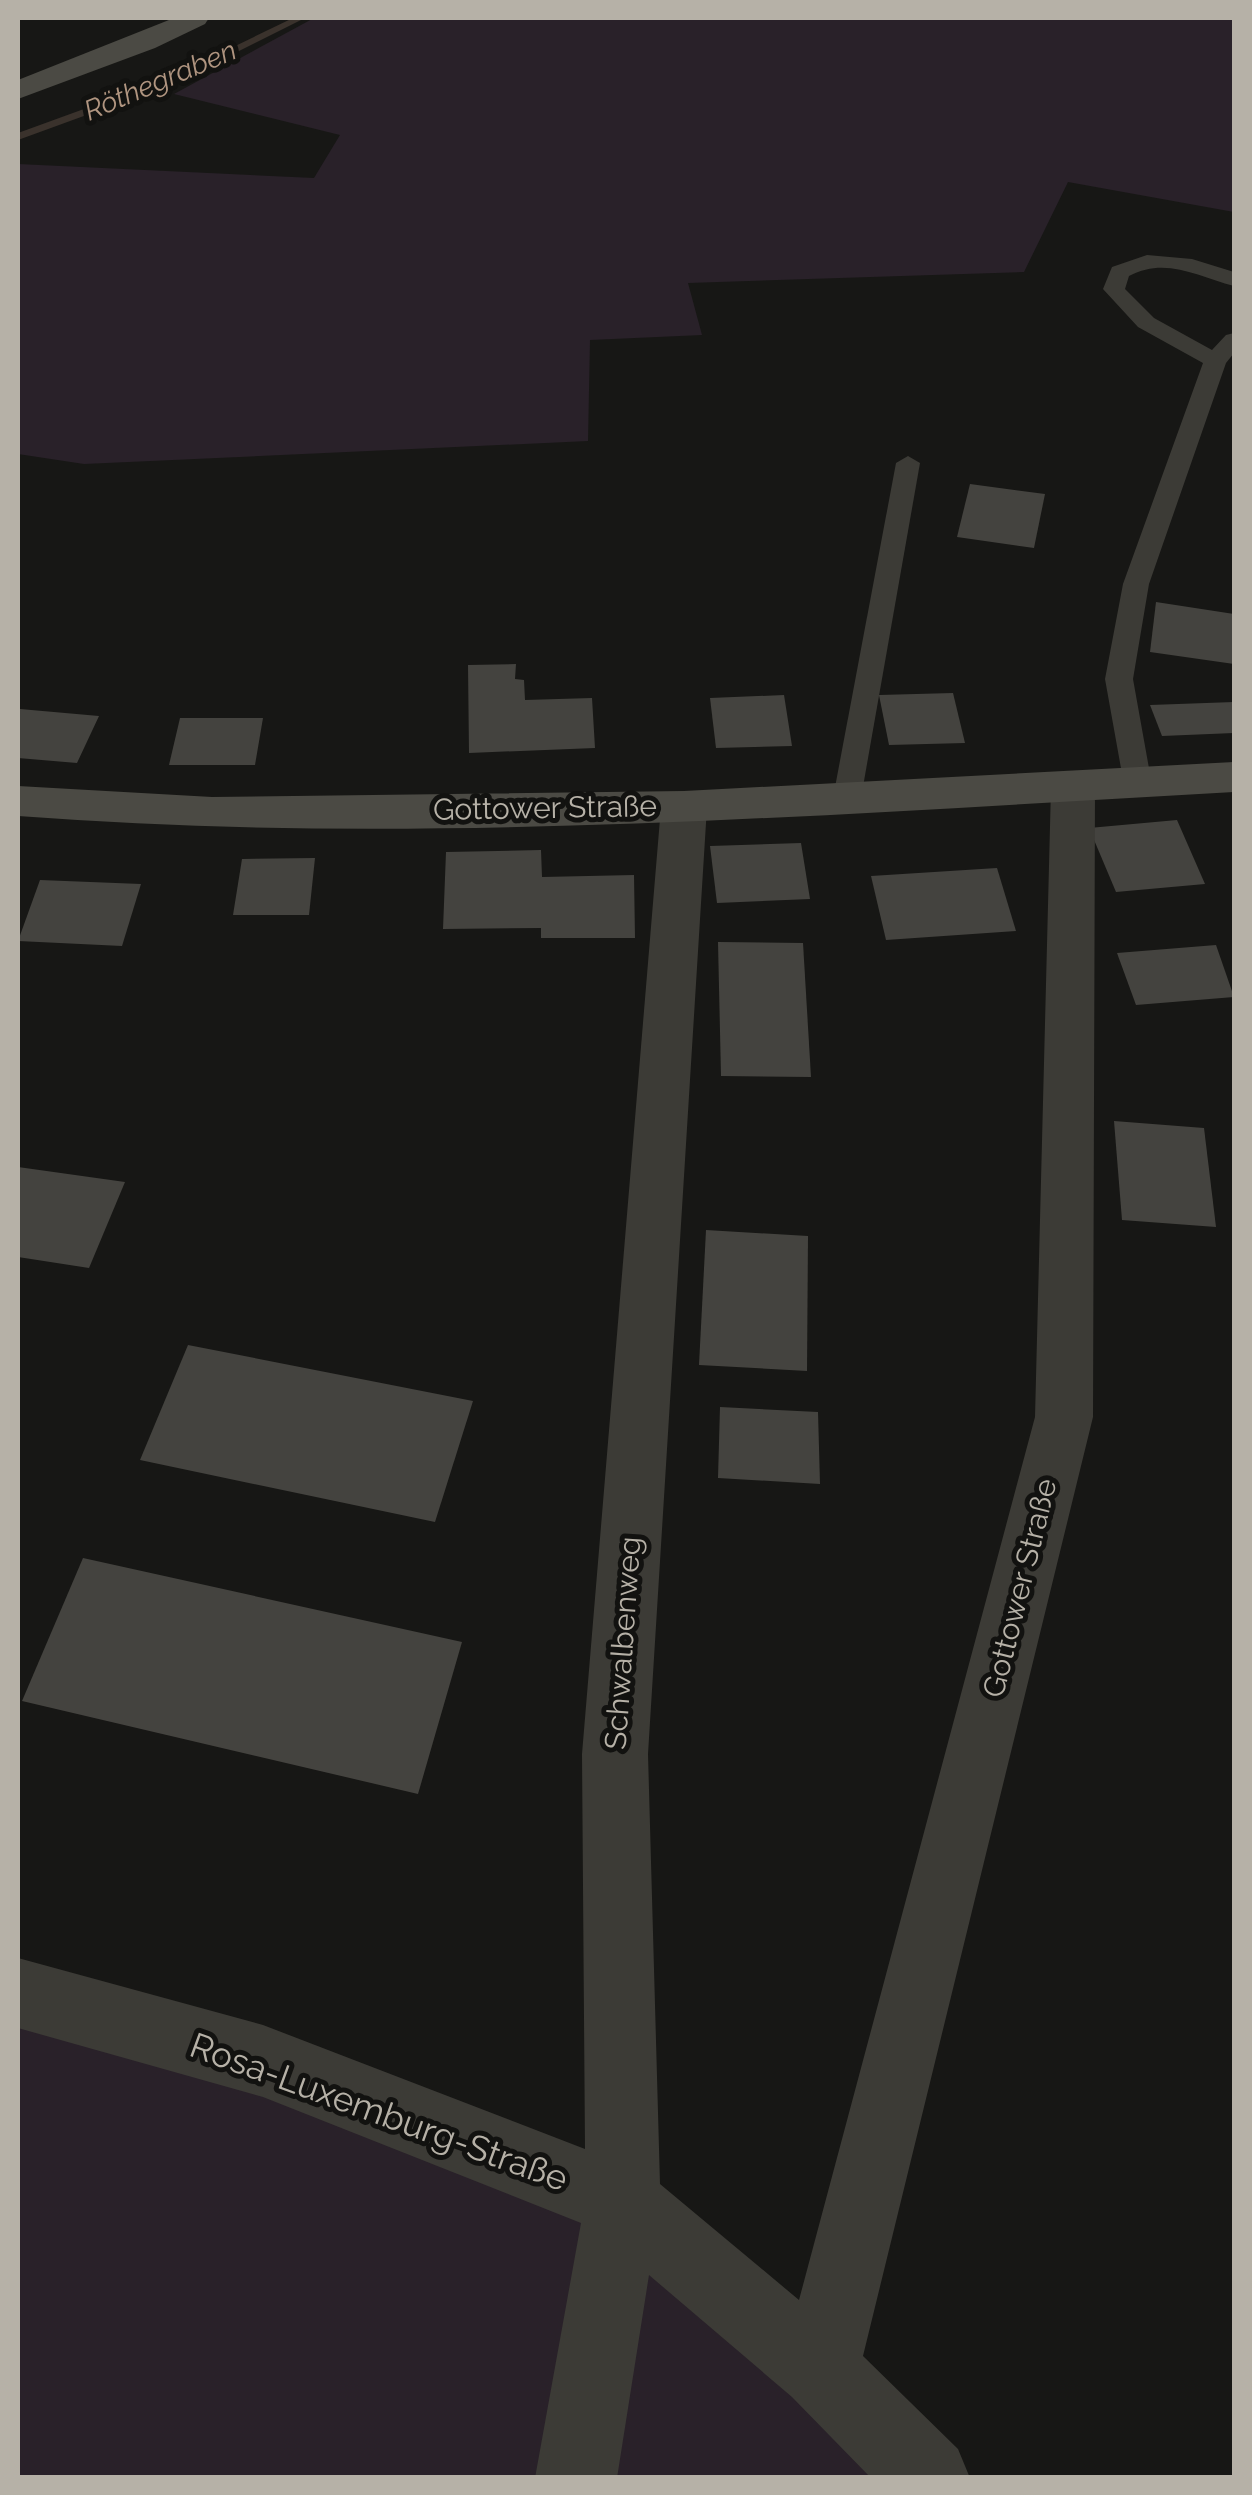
<svg xmlns="http://www.w3.org/2000/svg" width="1252" height="2495" font-family="Raleway,sans-serif">
<style>
.green{fill:#292129}
.lines{fill:none;stroke-linecap:round;stroke-linejoin:round}
.stream{fill:#3a322c;fill-rule:evenodd}
.building{fill:#44433f}
.lane{fill:#3c3b36;fill-rule:evenodd}
.street{fill:#3c3b36;fill-rule:evenodd}
.secondary{fill:#4b4a44;fill-rule:evenodd}
.labels{text-anchor:middle;stroke-width:10;stroke-linejoin:round;paint-order:stroke}
.far-water-label{font-size:28px;font-style:italic;fill:#b09580;stroke:#121210}
.street-label{font-size:30px;fill:#b6b1a7;stroke:#121210}
.near-street-label{font-size:35px;fill:#b6b1a7;stroke:#121210}
</style>
<rect width="100%" height="100%" fill="#171715"/>
<g class="green">
<polygon points="314,18 1234,18 1234,212 1068,182 1024,272 688,283 702,335 590,340 588,441 84,464 18,454 18,164 314,178 340,135 174,94"/>
<polygon points="18,1993 263,2061 623,2202 929,2477 18,2477"/>
</g>
<g class="lines">
<polygon class="stream" points="293,18 305,18 177,82 18,140 18,133 169,78"/>
</g>
<g class="building">
<polygon points="970,484 1045,494 1034,548 957,537"/>
<polygon points="1156,602 1234,614 1234,664 1150,652"/>
<polygon points="516,664 515,679 524,680 525,700 592,698 595,748 469,753 468,665"/>
<polygon points="953,693 965,743 889,745 879,695"/>
<polygon points="784,695 792,746 716,748 710,698"/>
<polygon points="1234,702 1234,733 1162,736 1150,705"/>
<polygon points="20,709 99,716 77,763 18,758"/>
<polygon points="180,718 263,718 255,765 169,765"/>
<polygon points="1177,820 1205,884 1116,892 1089,828"/>
<polygon points="801,843 810,899 717,903 710,846"/>
<polygon points="541,850 542,877 634,875 635,938 541,938 541,928 443,929 446,852"/>
<polygon points="315,858 309,915 233,915 242,859"/>
<polygon points="997,868 1016,931 886,940 871,876"/>
<polygon points="40,880 141,884 122,946 18,941"/>
<polygon points="718,942 803,943 811,1077 721,1076"/>
<polygon points="1216,945 1234,997 1136,1005 1117,953"/>
<polygon points="1114,1121 1204,1128 1216,1227 1122,1220"/>
<polygon points="18,1167 125,1182 89,1268 18,1257"/>
<polygon points="706,1230 808,1236 807,1371 699,1365"/>
<polygon points="188,1345 473,1401 435,1522 140,1460"/>
<polygon points="720,1407 818,1412 820,1484 718,1478"/>
<polygon points="83,1558 462,1642 418,1794 22,1701"/>
</g>
<g class="lines">
<g class="lane">
<path d="M1147,255l45,4 42,13v14c-35,-9 -68,-30 -105,-10l-4,13 29,29 58,32 14,-15 8,-2v20l-8,10 -77,221 -16,95 19,106 -4,7h-20l-4,-7 -19,-106 18,-95 80,-221 -65,-36 -35,-38 9,-22z"/>
<polygon points="908,456 920,463 861,798 857,805 837,805 833,798 896,463"/>
</g>
<polygon class="street" points="1073,772 1089,776 1095,787 1093,1417 863,2356 958,2449 970,2478 871,2478 792,2397 649,2275 617,2478 535,2478 581,2223 263,2097 18,2028 18,1958 263,2025 585,2149 582,1754 661,807 668,796 684,791 700,796 707,807 648,1754 660,2184 799,2300 1035,1417 1051,787 1057,776"/>
<g class="secondary">
<polygon points="174,18 209,18 205,24 155,48 18,99 18,80"/>
<path d="M1234,762v30c-403,22 -814,55 -1216,24v-30l194,11 472,-6z"/>
</g>
</g>
<g class="labels">
<g class="far-water-label">
<text transform="translate(160 80) rotate(-23)" y="10">Röthegraben</text>
</g>
<g class="street-label">
<text transform="translate(545 808) rotate(-1)" y="10">Gottower Straße</text>
<text transform="translate(1020 1588) rotate(-76)" y="10">Gottower Straße</text>
<text transform="translate(623 1643) rotate(-86)" y="10">Schwalbenweg</text>
</g>
<g class="near-street-label">
<text transform="translate(379 2112) rotate(20)" y="12">Rosa-Luxemburg-Straße</text>
</g>
</g>
<rect width="1252" height="2495" fill="none" stroke="#b6b1a7" stroke-width="40"/>
</svg>
